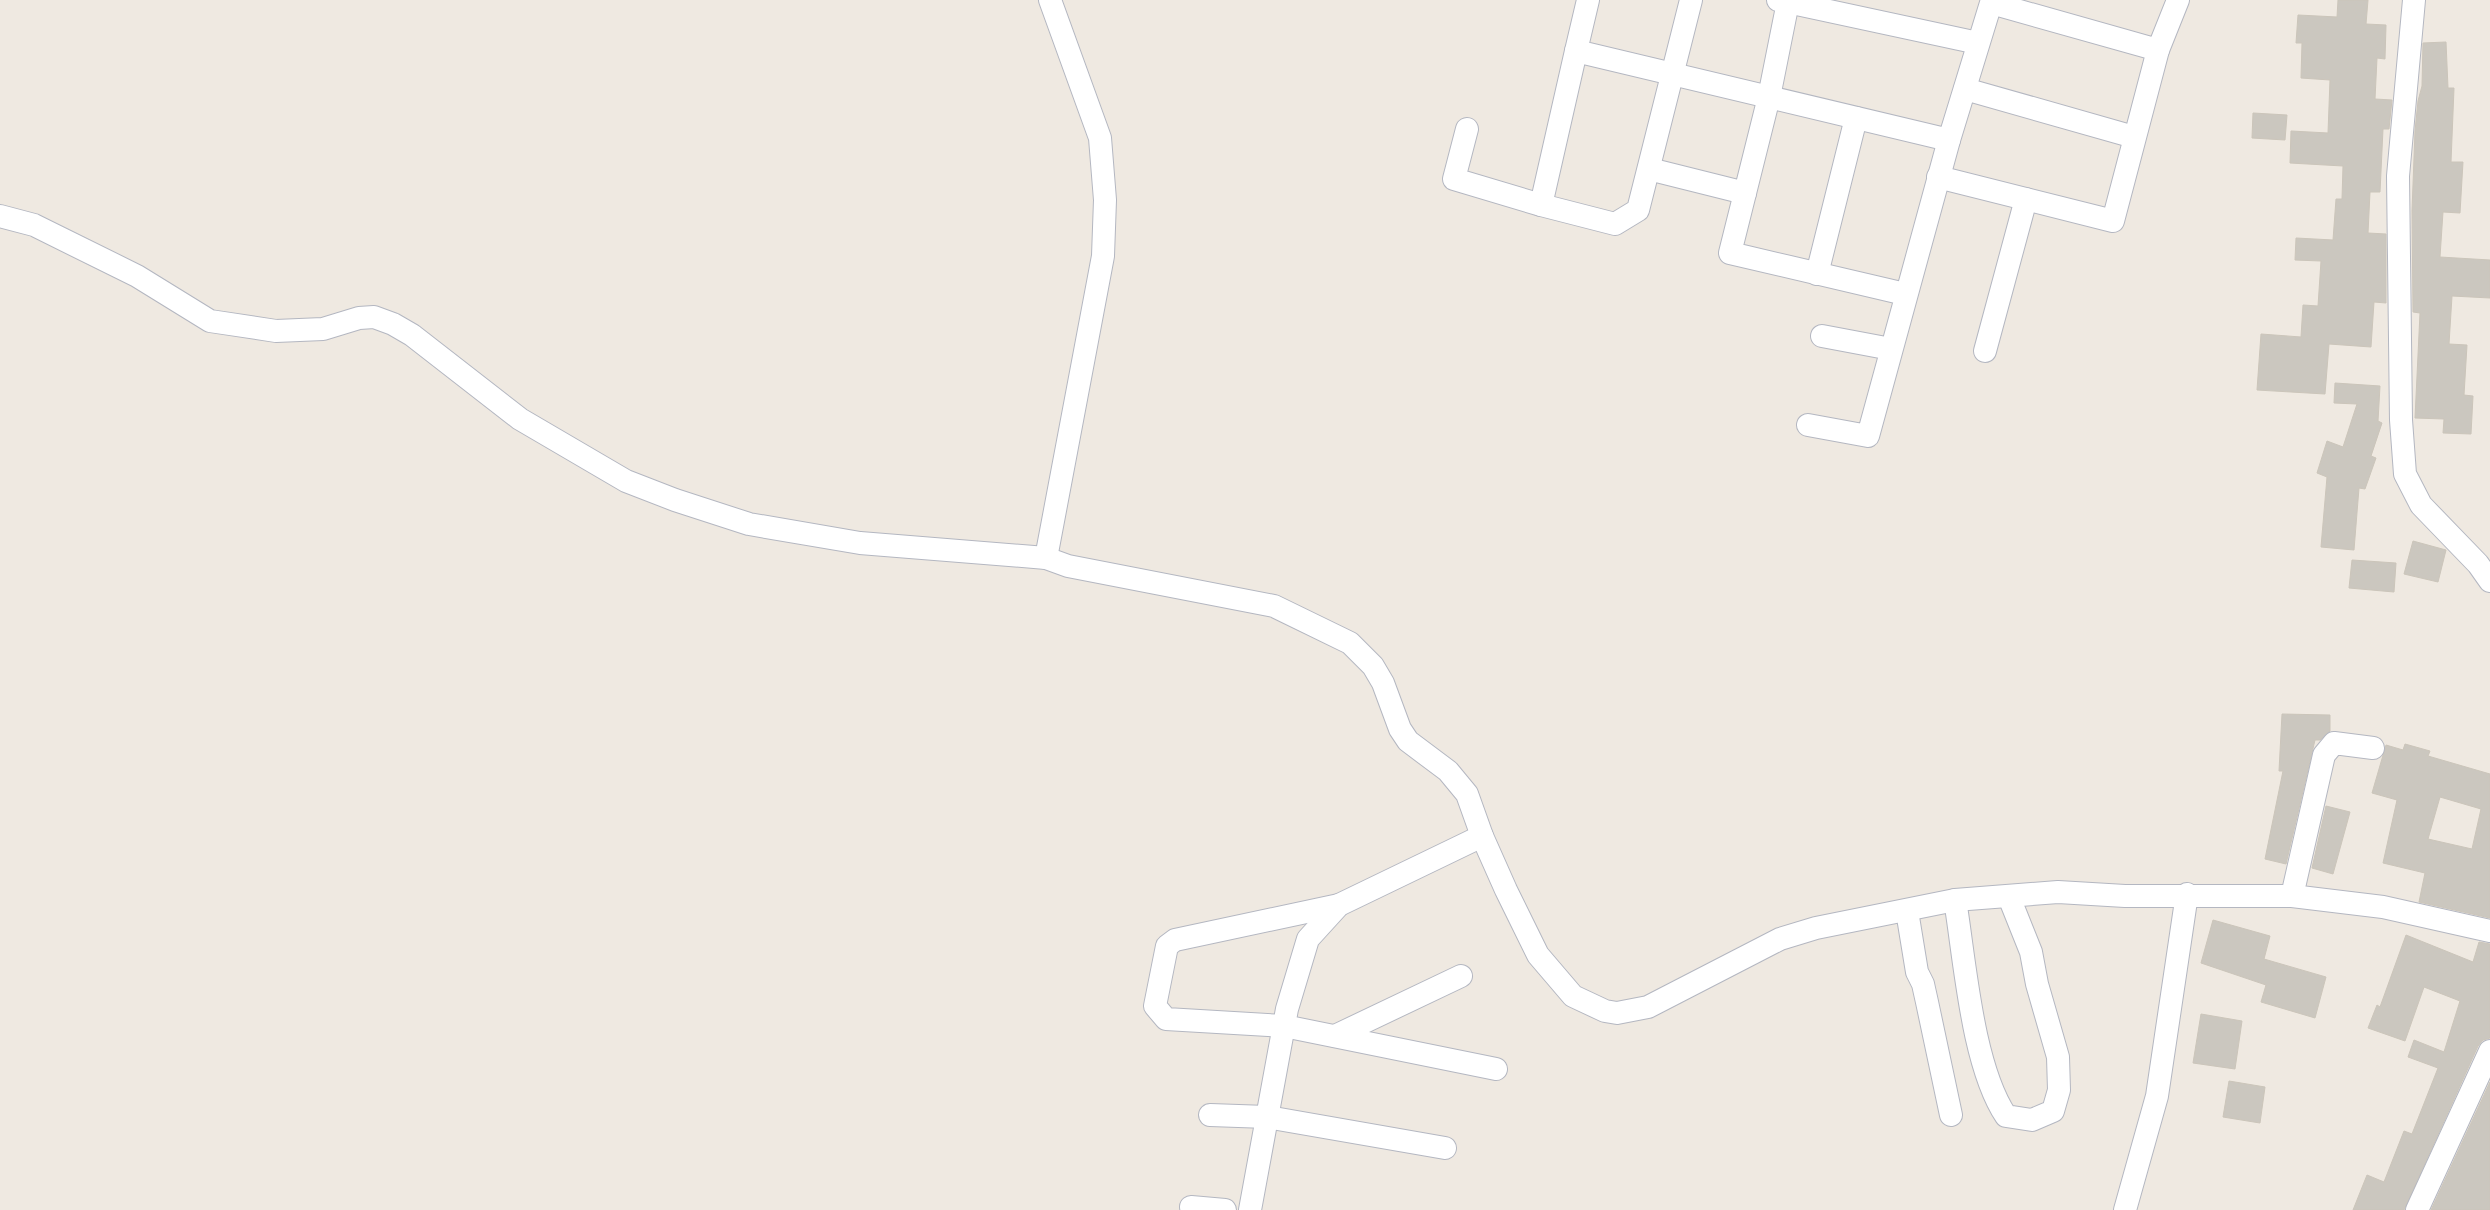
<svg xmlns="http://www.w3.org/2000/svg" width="2490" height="1210" font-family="'Alegreya Sans',sans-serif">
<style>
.building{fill:#cbc7bf;stroke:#cbc5ba;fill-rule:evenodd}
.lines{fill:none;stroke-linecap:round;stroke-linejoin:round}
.minor-casing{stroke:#b4b7c1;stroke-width:24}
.minor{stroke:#fff;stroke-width:22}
</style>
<rect width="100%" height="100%" fill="#efe9e1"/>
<g class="building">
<polygon points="2338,0 2368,0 2366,24 2386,25 2385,59 2377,58 2375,99 2392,100 2389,129 2383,129 2380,192 2370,192 2368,233 2386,234 2386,303 2374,302 2371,347 2329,344 2325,394 2257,390 2261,334 2301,337 2303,305 2318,306 2321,261 2295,260 2296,238 2333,240 2336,199 2342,199 2343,166 2290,163 2291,131 2328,133 2330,80 2301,78 2302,43 2296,43 2298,15 2337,17"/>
<polygon points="2446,42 2448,88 2454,88 2451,162 2463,162 2460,213 2443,212 2440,257 2490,260 2490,298 2452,296 2449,344 2467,345 2464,395 2473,396 2471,434 2443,433 2444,419 2415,418 2420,313 2413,312 2412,211 2415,131 2418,101 2422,86 2423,43"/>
<polygon points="2253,113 2287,115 2285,140 2252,138"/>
<polygon points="2335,383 2380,386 2378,421 2382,423 2371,456 2376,458 2365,489 2359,488 2354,550 2321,547 2327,477 2317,473 2327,441 2343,447 2357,404 2334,403"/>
<polygon points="2413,541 2446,550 2438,582 2404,574"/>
<polygon points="2352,560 2396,563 2394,592 2349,588"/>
<polygon points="2282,714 2330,715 2330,731 2320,740 2315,740 2286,864 2265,859 2283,771 2279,771"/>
<path d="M2405,744l25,7 -2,5 62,18v144l-71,-16 6,-29 -42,-10 14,-63 -25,-7 14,-48 17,5zM2440,797l41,12 -9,40 -44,-10z"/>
<polygon points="2326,806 2350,812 2333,874 2312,868"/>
<polygon points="2213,920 2270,936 2264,959 2326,977 2315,1018 2261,1002 2266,985 2201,963"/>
<polygon points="2406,935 2473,962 2479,942 2490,944 2490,1038 2483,1040 2478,1046 2404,1210 2353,1210 2367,1175 2384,1182 2404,1131 2412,1134 2438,1068 2408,1057 2414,1040 2444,1052 2460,1001 2424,987 2405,1041 2368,1028 2377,1005 2380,1007"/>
<polygon points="2201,1014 2242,1021 2235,1069 2193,1063"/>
<polygon points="2229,1081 2265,1087 2260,1123 2223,1117"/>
<polygon points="2490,1082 2490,1210 2431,1210"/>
</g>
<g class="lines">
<defs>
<g id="minor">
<polyline points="1588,0 1576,51 1949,140 1991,3 2158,50 2178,0"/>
<polyline points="1778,0 1978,43"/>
<polyline points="2414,0 2398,176 2401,420 2405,474 2421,505 2478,564 2490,581"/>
<polyline points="1788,2 1769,97 1730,253 1905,294"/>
<polyline points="1965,89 2134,137"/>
<polyline points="1467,129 1454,179 1541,205 1615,224 1638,210 1691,0"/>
<polyline points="1649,169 1745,193"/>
<polyline points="1938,177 2113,221 2158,50"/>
<polyline points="1541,205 1576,51"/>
<polyline points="0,216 34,225 137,276 210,321 276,331 323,329 359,318 374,317 393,324 412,335 520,419 626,481 675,500 749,524 860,543 1046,558 1068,566 1274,606 1350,643 1373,666 1383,683 1400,729 1408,741 1448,771 1467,794 1482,836 1506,890 1538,955 1573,996 1605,1011 1617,1013 1648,1007 1780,939 1816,928 1955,900 2058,892 2125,896 2292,896 2383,907 2490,931"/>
<polyline points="1817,274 1856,118"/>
<polyline points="1822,336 1891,349"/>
<polyline points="1985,351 2026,199"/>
<polyline points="1808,425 1868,436 1949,140"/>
<polyline points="1046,558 1103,256 1105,200 1100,138 1050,0"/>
<polyline points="2292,896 2324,755 2334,743 2373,748"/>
<path d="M1955,900c10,61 17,165 51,216l26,4 21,-9 6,-21 -1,-33 -21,-73 -6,-32 -22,-55"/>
<polyline points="1339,905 1175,940 1167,946 1155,1006 1166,1019 1284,1026 1496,1069"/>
<polyline points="1907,911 1917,972 1923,984 1927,1002 1951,1115"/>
<polyline points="1335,1036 1461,976"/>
<polyline points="1210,1115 1267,1117 1445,1148"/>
<polyline points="1191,1207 1225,1210"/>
<polyline points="1250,1210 1287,1009 1308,939 1339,905 1482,836"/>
<polyline points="2125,1210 2157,1096 2187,894"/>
<polyline points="2417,1210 2490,1051"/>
</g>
</defs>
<use href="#minor" class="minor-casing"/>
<use href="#minor" class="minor"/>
</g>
</svg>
